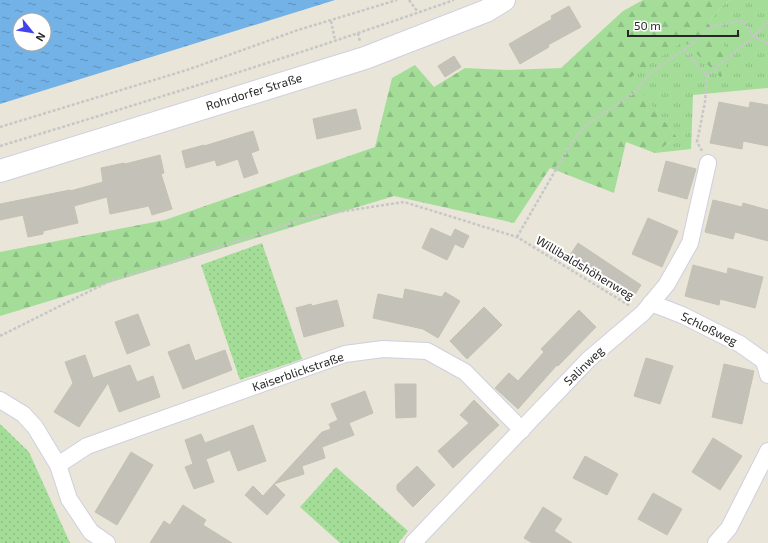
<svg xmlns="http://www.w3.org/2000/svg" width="768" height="543" font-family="'Exo 2',sans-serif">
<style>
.grass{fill:url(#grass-dots)}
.forest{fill:url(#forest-firs)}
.park{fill:url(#park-tufts)}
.water{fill:url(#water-ripples);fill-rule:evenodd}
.building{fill:#c4c1b9;stroke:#c4c1b3}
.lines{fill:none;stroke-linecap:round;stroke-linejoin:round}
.street-casing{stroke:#cfcfe0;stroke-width:18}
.secondary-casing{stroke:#cfcfe0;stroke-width:24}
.path{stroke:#c7c7c7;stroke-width:2.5;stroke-dasharray:3 2;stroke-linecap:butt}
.street{stroke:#fff;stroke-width:16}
.secondary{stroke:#fff;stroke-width:22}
.labels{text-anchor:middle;stroke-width:4;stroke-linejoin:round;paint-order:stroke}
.street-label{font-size:12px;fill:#272727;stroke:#fff}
</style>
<defs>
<pattern id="grass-dots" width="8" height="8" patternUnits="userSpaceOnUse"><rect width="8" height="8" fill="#a3dd98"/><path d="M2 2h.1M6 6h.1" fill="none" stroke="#8cbe83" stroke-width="1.8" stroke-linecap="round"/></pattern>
<pattern id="forest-firs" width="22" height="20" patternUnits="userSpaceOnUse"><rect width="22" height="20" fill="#a3dd98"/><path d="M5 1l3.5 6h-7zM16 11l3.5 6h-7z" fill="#8cbe83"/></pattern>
<pattern id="park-tufts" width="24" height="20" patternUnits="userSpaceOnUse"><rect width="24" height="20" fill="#a3dd98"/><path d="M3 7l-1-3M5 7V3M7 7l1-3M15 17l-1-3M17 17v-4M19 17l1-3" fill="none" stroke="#8cbe83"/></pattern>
<pattern id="water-ripples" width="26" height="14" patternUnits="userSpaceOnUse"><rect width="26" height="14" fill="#72b2e6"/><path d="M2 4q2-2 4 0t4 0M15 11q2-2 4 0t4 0" fill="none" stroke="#5e91ba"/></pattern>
</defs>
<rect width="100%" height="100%" fill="#e9e5d9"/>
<g class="grass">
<polygon points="262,243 302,359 240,380 201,265"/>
<polygon points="0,424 29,452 70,543 0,543"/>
<polygon points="336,467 408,531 398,543 340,543 300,507"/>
</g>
<polygon class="forest" points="643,0 731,0 724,4 708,23 732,56 721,78 631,78 677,137 655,153 626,142 614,193 550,168 514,223 394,196 0,316 0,252 165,220 375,147 392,78 415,65 434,87 465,68 507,70 561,68 623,11"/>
<polygon class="park" points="731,0 768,0 768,88 693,95 691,149 655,153 677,137 630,78 684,41 721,78 731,56 708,23 724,4"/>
<path class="water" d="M0,0h335l-335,104zM20,20h24v24h-24z"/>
<g class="building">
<polygon points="569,6 581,27 548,45 549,47 520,64 509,44 552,19 551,16"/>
<polygon points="454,56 461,67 445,77 438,66"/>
<polygon points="719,102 749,108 750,102 768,105 768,146 743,141 742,149 710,143"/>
<polygon points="356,109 361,129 317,139 313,119"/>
<polygon points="253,131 259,150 251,153 258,173 244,178 238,159 217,166 215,160 186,168 182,151 204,145 204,146"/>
<polygon points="160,155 164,173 161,174 172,209 152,215 149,206 110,214 107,197 74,206 78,223 43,231 43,234 28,237 23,215 0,220 0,204 70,190 70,191 103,182 101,168 124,163 125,164"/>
<polygon points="666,161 696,169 687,199 658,191"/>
<polygon points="713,200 742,207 743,203 768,210 768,241 735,232 733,239 705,232"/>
<polygon points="648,218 678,231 662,267 632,254"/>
<polygon points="431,228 451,237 455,229 469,236 463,248 455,244 447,260 422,248"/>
<polygon points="578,243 641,285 630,302 567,260"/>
<polygon points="693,265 727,274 728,268 763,277 755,308 720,299 719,305 685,296"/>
<polygon points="405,289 442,297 445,292 460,301 438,338 423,329 373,318 378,294 403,299"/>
<polygon points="337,300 344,326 304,337 296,308 311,304 312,306"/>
<polygon points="484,307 502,325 467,359 450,341"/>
<polygon points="579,310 596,327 558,366 557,365 518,409 495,388 509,373 518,381 544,352 541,349"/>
<polygon points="138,314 150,345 127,354 115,322"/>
<polygon points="189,344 195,361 225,350 232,370 183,389 168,352"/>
<polygon points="85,355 93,378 130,365 137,382 153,376 160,397 119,412 108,383 79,427 54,412 73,383 65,362"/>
<polygon points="646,358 673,366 660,404 634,396"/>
<polygon points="724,364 754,371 742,424 712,417"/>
<polygon points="395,384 416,384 416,417 396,418"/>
<polygon points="365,391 373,413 349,423 354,435 322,447 325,458 302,466 304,474 274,484 322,432 331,429 329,424 338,420 331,404"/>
<polygon points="474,400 499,425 453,468 438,451 469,423 460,415"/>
<polygon points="253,425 266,461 238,471 230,450 206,459 214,482 194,489 185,467 193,464 185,440 201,434 205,443"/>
<polygon points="713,438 742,456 720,490 692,472"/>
<polygon points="131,452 153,465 117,525 95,512"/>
<polygon points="585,456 618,474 607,495 573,478"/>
<polygon points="417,466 435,485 413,507 397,490 397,485"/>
<polygon points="274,484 285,495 267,515 245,495 253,486 263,496"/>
<polygon points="653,493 682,509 667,535 638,519"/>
<polygon points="183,505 206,520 203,525 232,543 150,543 164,521 170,525"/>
<polygon points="543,507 562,519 554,531 572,543 532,543 524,538"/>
</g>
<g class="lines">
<defs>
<g id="street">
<polyline points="651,303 682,315 740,344 764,361 768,375"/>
<polyline points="0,400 23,414 35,427 58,465 69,499 91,532 107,543"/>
<polyline points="58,465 87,446 345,354 383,349 427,351 465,372 522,430"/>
<polyline points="413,543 589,359 643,313 667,284 690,243 708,163"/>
<polyline points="716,543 729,528 768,451"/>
</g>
<polyline id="secondary" points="0,171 365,58 486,11 504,0"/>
</defs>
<use href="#street" class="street-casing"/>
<use href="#secondary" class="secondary-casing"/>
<g class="path">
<polyline points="409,0 418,12"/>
<polyline points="331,21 335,40"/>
<polyline points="358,33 360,42"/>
<polyline points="684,50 711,27 742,20 754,36 768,44"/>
<polyline points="0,127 190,69 298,30 397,0"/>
<path d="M0,146c152,-46 304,-93 454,-146"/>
<polyline points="702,151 697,142 705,102 707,76"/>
<polyline points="517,237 570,145 584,127 636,91 651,73 684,50 707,76 754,36 768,22"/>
<polyline points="0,336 112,280 171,263 313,216 404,202 517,237 630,306"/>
</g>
<use href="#street" class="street"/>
<use href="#secondary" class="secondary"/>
</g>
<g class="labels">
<g class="street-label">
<text transform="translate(254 92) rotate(-17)" y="4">Rohrdorfer Straße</text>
<text transform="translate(585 268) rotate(31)" y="4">Willibaldshöhenweg</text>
<text transform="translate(709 329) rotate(26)" y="4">Schloßweg</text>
<text transform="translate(584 366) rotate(-44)" y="4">Salinweg</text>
<text transform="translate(298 372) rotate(-19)" y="4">Kaiserblickstraße</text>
</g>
</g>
<g transform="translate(32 32) rotate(120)"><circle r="19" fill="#ffffff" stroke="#a9a9a9"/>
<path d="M0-3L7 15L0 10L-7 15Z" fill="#4243ed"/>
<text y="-6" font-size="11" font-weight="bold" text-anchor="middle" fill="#272727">N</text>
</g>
<path d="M628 30v6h110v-6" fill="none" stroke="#272727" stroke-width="2"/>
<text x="634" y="30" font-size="12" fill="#272727" stroke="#ffffff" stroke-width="3" paint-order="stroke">50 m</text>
</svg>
